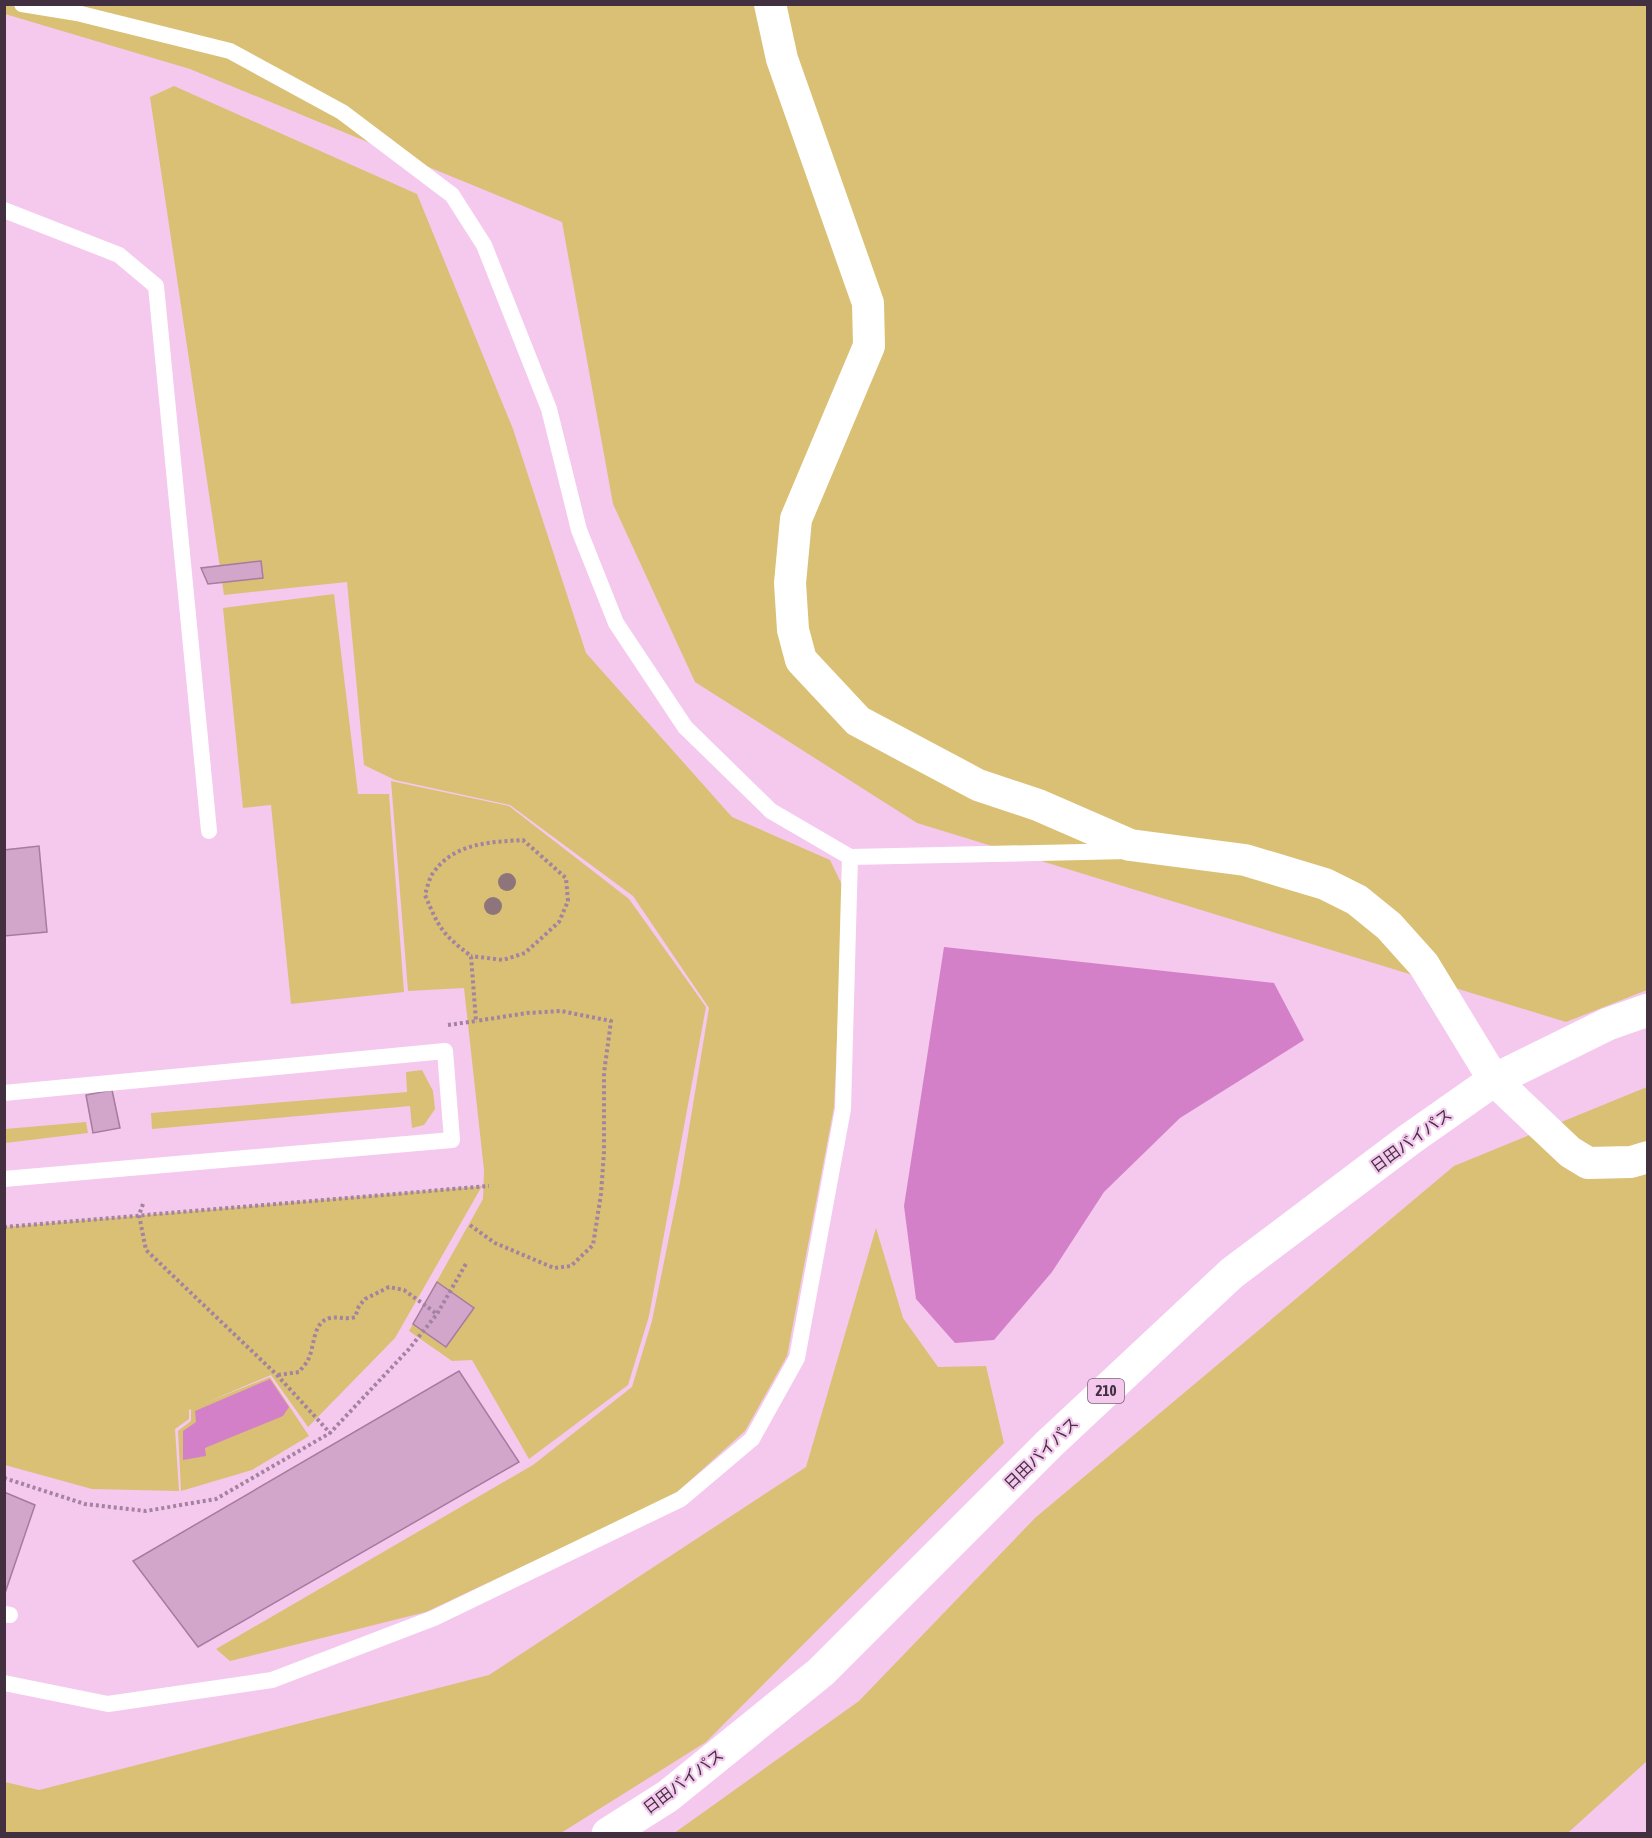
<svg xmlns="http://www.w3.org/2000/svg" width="1652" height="1838" font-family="'Asap Condensed','Noto Sans JP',sans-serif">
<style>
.green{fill:#d9c074}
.water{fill:#d480c9}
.building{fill:#d2a6cb;stroke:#a57b9f;stroke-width:1.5}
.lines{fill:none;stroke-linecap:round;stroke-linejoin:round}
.path{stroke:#a3839f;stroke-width:4;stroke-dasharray:3 3;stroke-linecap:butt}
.lane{stroke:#fff;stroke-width:16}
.street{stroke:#fff;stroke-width:32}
.highway{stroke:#fff;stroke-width:33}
.tree{fill:#8d757b}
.labels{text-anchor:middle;stroke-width:4.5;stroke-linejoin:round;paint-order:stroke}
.shield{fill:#f5c8ee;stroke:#785e74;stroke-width:1.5}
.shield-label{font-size:15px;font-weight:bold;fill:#423040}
.street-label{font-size:16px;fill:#423040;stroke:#f5c8ee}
</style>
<rect width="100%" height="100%" fill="#f5c8ee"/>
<g class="green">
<polygon points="4,5 1647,5 1647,990 1566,1022 917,823 695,682 613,504 562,222 190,69 5,14"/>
<polygon points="174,86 417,194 513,429 586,653 732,817 830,860 844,889 834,1107 787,1356 745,1431 674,1495 426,1612 230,1661 216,1649 533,1465 632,1387 652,1321 680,1183 709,1008 633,896 510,805 395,780 364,765 347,582 224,595 150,97"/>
<polygon points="334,594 358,794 389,794 404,992 291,1004 271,805 243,808 223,608"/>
<polygon points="391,781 509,806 629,899 706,1007 649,1316 628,1385 529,1459 472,1360 452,1361 409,1331 483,1199 484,1170 464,988 408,991"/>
<polygon points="422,1070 433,1091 435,1109 424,1125 412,1128 410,1106 152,1129 151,1113 407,1092 406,1072"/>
<polygon points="1647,1087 1647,1761 1570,1831 1566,1834 673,1834 859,1701 1035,1518 1454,1166"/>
<polygon points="86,1122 88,1133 5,1143 5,1129"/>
<polygon points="482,1186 395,1338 308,1427 271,1375 205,1403 270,1377 309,1436 252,1470 181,1491 178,1431 191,1421 191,1409 189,1410 189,1419 175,1429 179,1491 92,1489 5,1465 4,1227"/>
<polygon points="876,1228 903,1318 938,1367 986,1366 1004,1443 706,1742 561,1833 5,1833 5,1782 39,1790 489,1675 806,1467"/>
</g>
<g class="water">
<polygon points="944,947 1274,983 1304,1040 1180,1118 1104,1192 1052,1272 994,1340 955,1343 916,1299 904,1206"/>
<polygon points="270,1379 289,1407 283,1416 205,1448 206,1456 183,1460 183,1431 196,1422 195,1411"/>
</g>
<g class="building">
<polygon points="261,561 263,578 208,584 201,568"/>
<polygon points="39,846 47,932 4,936 4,850"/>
<polygon points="112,1090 120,1128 93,1133 86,1095"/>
<polygon points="437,1282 474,1308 446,1347 413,1324"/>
<polygon points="459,1371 519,1462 198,1647 133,1561"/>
<polygon points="4,1492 35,1505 4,1596"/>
</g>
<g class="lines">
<g class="path">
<path d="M448,1025l28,-4 -5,-65c-29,-22 -32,-28 -46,-61 2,-7 4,-16 8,-22 21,-30 56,-31 90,-33l43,38 2,23 -9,21 -34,31 -22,7 -32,-4"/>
<polyline points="143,1204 139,1215 146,1250 277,1375 330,1433"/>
<polyline points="470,1225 495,1243 554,1268 571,1266 593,1245 601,1194 604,1152 604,1073 611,1021 561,1011 527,1013 476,1021"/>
<polyline points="4,1227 489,1186"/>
<path d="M278,1375l21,-3c3,-4 7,-8 9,-12 7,-13 4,-38 22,-42 8,-2 16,2 25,-1l4,-11 6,-7 24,-12 15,3 33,24"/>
<polyline points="4,1478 85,1504 146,1511 216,1499 330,1433 409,1349 437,1314 467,1262"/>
</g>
<g class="lane">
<polyline points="22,4 77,13 230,51 342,112 452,195 484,245 549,409 579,530 616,623 685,727 771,811 850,857"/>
<polyline points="4,210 119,255 156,286 209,831"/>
<polyline points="4,1093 445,1051 452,1140 4,1179"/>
<polyline points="4,1614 10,1615"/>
<polyline points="4,1683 108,1704 272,1680 434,1618 681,1499 752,1439 797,1358 843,1109 850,857 1128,851"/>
</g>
<polyline class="street" points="770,4 782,59 868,303 869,346 796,519 790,583 793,630 801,660 858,721 978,785 1038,805 1130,845 1245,860 1325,884 1357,900 1389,926 1424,965 1494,1080 1570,1152 1588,1163 1631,1162 1648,1157"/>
<polyline class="highway" points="608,1834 668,1796 821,1672 1049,1444 1232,1273 1410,1139 1494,1080 1608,1024 1648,1010"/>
</g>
<g class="tree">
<circle cx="507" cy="882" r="9"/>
<circle cx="493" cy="906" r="9"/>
</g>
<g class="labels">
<rect class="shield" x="1088" y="1379" width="36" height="24" rx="4.5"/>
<g class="shield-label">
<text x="1106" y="1396">210</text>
</g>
<g class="street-label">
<text transform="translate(1411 1140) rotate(-36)" y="6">日田バイパス</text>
<text transform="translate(1041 1453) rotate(-44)" y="6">日田バイパス</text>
<text transform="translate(683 1781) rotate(-37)" y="6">日田バイパス</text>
</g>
</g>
<rect width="1652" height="1838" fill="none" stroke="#423040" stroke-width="12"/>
</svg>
